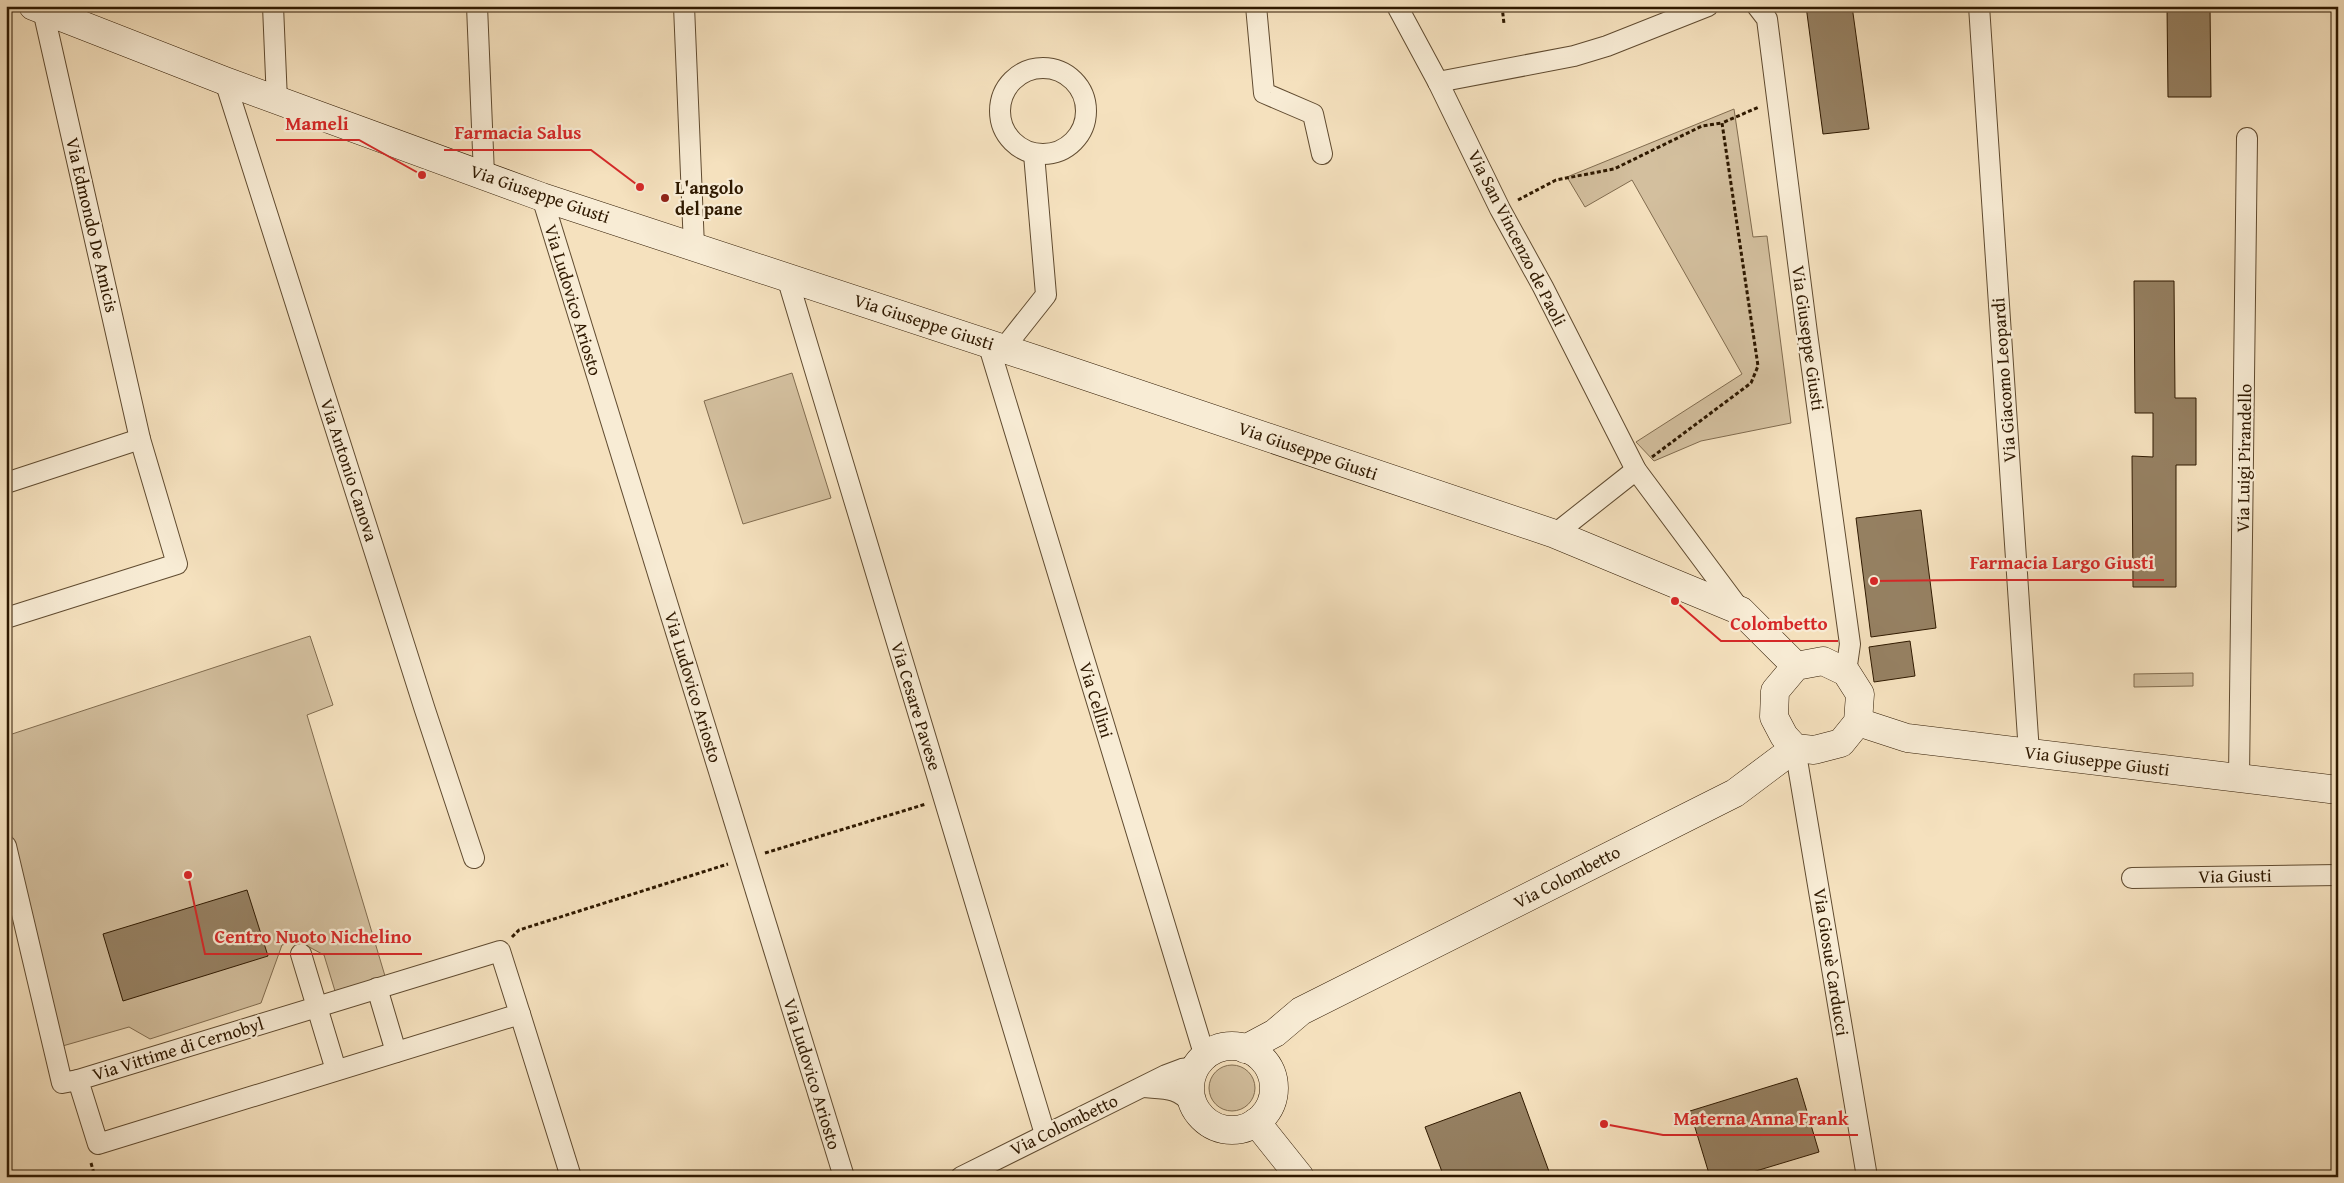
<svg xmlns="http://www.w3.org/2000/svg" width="2344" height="1183" font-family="'Gentium Book Plus',serif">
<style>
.green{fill:#d3bf9e;stroke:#816c4f}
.building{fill:#968163;stroke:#2f1900}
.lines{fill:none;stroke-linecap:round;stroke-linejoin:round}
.street-casing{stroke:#604b30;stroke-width:22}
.secondary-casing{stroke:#2f1900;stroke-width:29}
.path{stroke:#2f1900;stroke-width:3;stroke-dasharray:4 2.5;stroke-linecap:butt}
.street{stroke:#f8ecd5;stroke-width:20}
.secondary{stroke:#f8ecd5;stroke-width:28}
.rail-casing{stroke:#2f1900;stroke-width:5.5}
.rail{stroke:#f8ecd5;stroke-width:4;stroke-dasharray:11;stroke-linecap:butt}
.poi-dot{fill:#8f2418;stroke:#f8ecd5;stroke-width:2}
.labels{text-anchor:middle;stroke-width:4.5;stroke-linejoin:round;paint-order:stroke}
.poi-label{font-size:18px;font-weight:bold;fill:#2f1900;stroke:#f8ecd5;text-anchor:start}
.street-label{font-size:18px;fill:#2f1900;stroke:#f8ecd5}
.leader{fill:none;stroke:#d62828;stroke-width:2}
.callout-dot{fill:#d62828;stroke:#f8ecd5;stroke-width:2}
.callout-label{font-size:19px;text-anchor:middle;font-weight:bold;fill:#d62828;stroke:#f8ecd5;stroke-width:4.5;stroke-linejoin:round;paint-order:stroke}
</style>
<rect width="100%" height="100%" fill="#f5e1be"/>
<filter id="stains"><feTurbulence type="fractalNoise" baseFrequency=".004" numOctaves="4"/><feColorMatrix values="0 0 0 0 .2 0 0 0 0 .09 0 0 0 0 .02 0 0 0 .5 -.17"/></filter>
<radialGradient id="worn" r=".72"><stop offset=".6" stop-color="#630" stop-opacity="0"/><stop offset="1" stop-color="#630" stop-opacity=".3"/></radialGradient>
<g class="green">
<polygon points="1734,109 1753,237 1767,236 1791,423 1701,441 1654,461 1636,442 1742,374 1632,180 1585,207 1567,177"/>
<polygon points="792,373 831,498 743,524 704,401"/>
<polygon points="310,636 333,705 307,715 385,976 335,991 324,955 298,941 282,945 261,1003 150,1039 129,1027 59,1047 6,810 6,736"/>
<polygon points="2193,673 2193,686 2134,687 2134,674"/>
<circle cx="1232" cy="1088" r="23"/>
</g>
<g class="building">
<polygon points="1806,6 1852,6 1869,129 1823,134"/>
<polygon points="2167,6 2210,6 2211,97 2168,97"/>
<polygon points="2134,281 2174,281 2175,398 2196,398 2196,465 2176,465 2176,587 2133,587 2132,456 2153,457 2153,413 2135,413"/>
<polygon points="1921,510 1936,628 1871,637 1856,518"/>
<polygon points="1910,641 1915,676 1874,682 1869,647"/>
<polygon points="247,890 268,956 123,1001 103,934"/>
<polygon points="1797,1078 1819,1152 1736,1177 1710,1177 1690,1111"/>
<polygon points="1520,1092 1551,1177 1444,1177 1425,1127"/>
</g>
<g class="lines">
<defs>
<g id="street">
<polyline points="273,6 277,101"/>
<polyline points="477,6 484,175"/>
<polyline points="684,6 694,247"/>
<polyline points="1256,6 1264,93 1313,114 1322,154"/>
<polyline points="1397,6 1438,82 1500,209 1543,287 1636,470 1741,611"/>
<polyline points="1757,6 1767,19 1807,333 1850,644 1846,672"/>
<polyline points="1979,6 2029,753"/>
<circle cx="1043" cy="111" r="43"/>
<polyline points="225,81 425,710 474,858"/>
<polyline points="1438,82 1574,56 1607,46 1708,6"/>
<polyline points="542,197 844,1177"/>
<polyline points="787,277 1045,1134"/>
<polyline points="988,343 1205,1057"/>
<polyline points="1004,348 1046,295 1034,154"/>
<polyline points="6,483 140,439"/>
<polyline points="1555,534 1636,470"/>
<polyline points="6,618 177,564 140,439 43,10"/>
<polyline points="1795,748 1867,1177"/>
<polyline points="2239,777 2247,138"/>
<polyline points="6,846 62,1083 78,1080"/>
<polyline points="2132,878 2338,875"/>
<polygon points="500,951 520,1014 98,1144 78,1080"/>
<polyline points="301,954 336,1070"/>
<polyline points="377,988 396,1052"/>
<polyline points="520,1014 571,1177"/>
<path d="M1143,1087c24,2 33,0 50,17"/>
<polyline points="961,1177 1166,1075 1182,1069 1196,1067"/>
</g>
<g id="secondary">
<polyline points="33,6 225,81 542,197 1038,360 1555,534 1741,611 1796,666"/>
<polygon points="1823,661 1846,672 1860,694 1858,722 1841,743 1814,750 1795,748 1784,736 1774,717 1775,691 1796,666"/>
<polyline points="1858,722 1907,738 2338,790"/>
<circle cx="1232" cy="1088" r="42"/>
<polyline points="1245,1049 1275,1033 1301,1011 1735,793 1795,748"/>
<polyline points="1256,1122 1300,1177"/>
</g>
</defs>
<use href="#street" class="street-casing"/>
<use href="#secondary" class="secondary-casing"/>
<g class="path">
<polyline points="1502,6 1504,24"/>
<polyline points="1518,200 1556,180 1614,169 1702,126 1722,123"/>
<polyline points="1652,457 1751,383 1758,366 1722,123 1759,107"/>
<polyline points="765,853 926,804"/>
<polyline points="512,937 519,930 728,864"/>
<polyline points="91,1163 95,1177"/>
</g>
<use href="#street" class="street"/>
<use href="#secondary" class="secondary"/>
<defs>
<polyline id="rail" points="2328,1177 2338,1169"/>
</defs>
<use href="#rail" class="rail-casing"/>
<use href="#rail" class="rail"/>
</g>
<circle class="poi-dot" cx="665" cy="198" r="5"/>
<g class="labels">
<g class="poi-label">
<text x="675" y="194">L'angolo<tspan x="675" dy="21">del pane</tspan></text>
</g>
<g class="street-label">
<text transform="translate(540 194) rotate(19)" y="6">Via Giuseppe Giusti</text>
<text transform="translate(92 225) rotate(77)" y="6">Via Edmondo De Amicis</text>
<text transform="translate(1517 238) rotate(63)" y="6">Via San Vincenzo de Paoli</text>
<text transform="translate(573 300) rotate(73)" y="6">Via Ludovico Ariosto</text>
<text transform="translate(924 322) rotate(18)" y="6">Via Giuseppe Giusti</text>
<text transform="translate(1808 338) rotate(82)" y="6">Via Giuseppe Giusti</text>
<text transform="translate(2004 380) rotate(-94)" y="6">Via Giacomo Leopardi</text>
<text transform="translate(1308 451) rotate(19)" y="6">Via Giuseppe Giusti</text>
<text transform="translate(2244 458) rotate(-89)" y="6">Via Luigi Pirandello</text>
<text transform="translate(349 470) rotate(72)" y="6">Via Antonio Canova</text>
<text transform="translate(693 687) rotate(73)" y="6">Via Ludovico Ariosto</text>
<text transform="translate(1096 700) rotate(73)" y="6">Via Cellini</text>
<text transform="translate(916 706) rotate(73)" y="6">Via Cesare Pavese</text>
<text transform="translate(2097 761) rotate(7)" y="6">Via Giuseppe Giusti</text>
<text transform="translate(2235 876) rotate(-1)" y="6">Via Giusti</text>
<text transform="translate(1567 877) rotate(-27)" y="6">Via Colombetto</text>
<text transform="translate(1831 962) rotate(81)" y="6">Via Giosuè Carducci</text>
<text transform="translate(178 1049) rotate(-17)" y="6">Via Vittime di Cernobyl</text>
<text transform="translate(812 1074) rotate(73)" y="6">Via Ludovico Ariosto</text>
<text transform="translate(1064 1125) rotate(-26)" y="6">Via Colombetto</text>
</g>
</g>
<path class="leader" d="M422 175L359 140H276M640 187L591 150H444M1874 581L1960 580H2164M1675 601L1721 641H1838M188 875L205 954H422M1604 1124L1663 1135H1858"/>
<g class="callout-dot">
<circle cx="422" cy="175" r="5"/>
<circle cx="640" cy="187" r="5"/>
<circle cx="1874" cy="581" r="5"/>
<circle cx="1675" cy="601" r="5"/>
<circle cx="188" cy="875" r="5"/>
<circle cx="1604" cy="1124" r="5"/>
</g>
<g class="callout-label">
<text x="317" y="130">Mameli</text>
<text x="518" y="139">Farmacia Salus</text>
<text x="2062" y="569">Farmacia Largo Giusti</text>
<text x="1779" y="630">Colombetto</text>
<text x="313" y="943">Centro Nuoto Nichelino</text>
<text x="1761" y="1125">Materna Anna Frank</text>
</g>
<rect width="2344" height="1183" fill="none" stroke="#f5e1be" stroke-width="25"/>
<rect x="8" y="8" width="2329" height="1168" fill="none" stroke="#2f1900" stroke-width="2.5"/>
<rect x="12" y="12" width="2319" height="1158" fill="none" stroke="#2f1900"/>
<rect width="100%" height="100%" filter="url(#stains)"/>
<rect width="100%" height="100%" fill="url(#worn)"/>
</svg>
